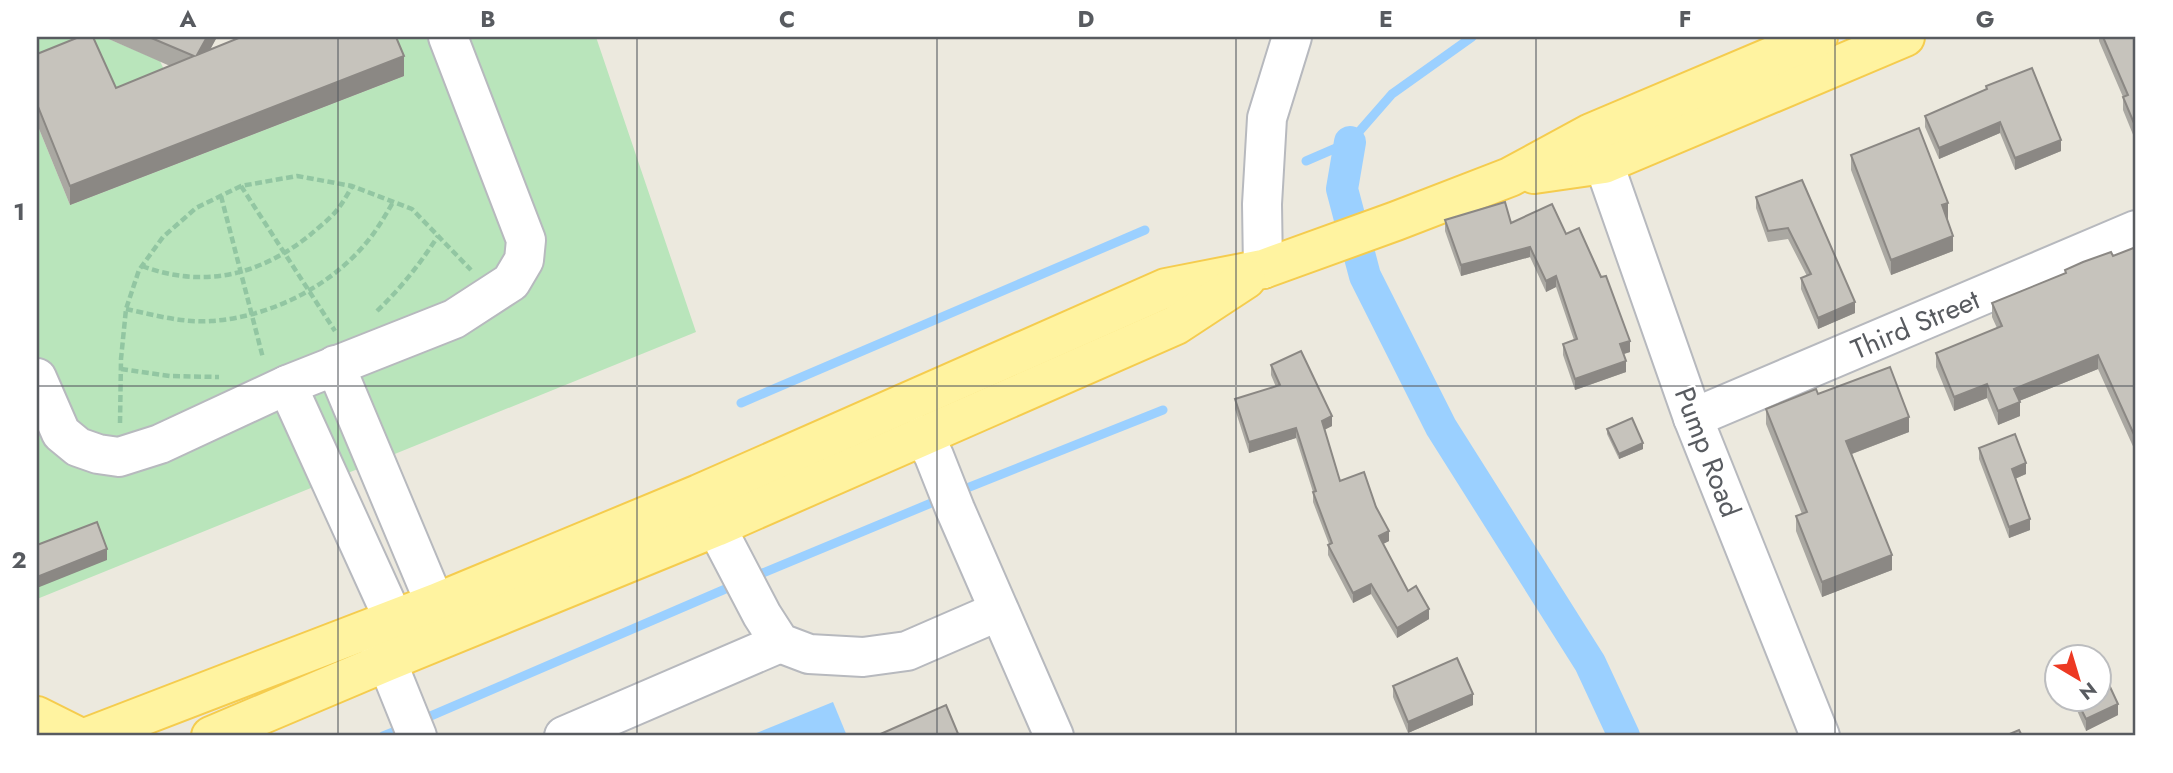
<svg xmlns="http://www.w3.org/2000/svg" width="2173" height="773" font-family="Jost,sans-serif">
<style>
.green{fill:#b9e5bb}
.water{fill:#9bd0ff}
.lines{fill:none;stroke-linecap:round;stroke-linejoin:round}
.stream{stroke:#9bd0ff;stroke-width:9}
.canal{stroke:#9bd0ff;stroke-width:32}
.minor-casing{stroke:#b7b9be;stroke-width:42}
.major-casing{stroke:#f5cc4e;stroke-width:42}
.path{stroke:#92c6a2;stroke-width:4.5;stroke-dasharray:7 3.5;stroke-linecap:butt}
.minor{stroke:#fff;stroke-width:38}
.major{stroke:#fff3a0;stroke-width:38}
.wall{fill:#aaa8a2}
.shaded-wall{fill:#8b8884}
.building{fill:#c6c3bc;stroke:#8b8884;stroke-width:2}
.grid{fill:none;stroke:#585b60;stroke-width:2;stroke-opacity:0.55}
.labels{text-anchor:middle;stroke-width:5;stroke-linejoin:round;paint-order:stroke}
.street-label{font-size:28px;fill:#585b60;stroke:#fff}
.neatline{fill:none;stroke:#585b60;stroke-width:2.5}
.grid-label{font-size:23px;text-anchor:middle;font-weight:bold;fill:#585b60}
</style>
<rect width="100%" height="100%" fill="#ece9de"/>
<g class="green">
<polygon points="37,37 104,37 160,61 171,85 116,107 37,74"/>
<polygon points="387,37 596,37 696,332 37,599 37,124 70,205 404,76"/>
</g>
<polygon class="water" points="833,702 847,736 749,736"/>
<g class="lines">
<g class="stream">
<polyline points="1306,161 1350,142 1392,94 1472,37"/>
<polyline points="741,403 1145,230"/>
<polyline points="957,492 1163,410"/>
<polyline points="753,577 941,499"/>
<polyline points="419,721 737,584"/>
<polyline points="383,736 403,728"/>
</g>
<polyline class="canal" points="1350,142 1342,189 1365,276 1441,427 1590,663 1624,736"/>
<defs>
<g id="minor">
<polyline points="1604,164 1693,418 1820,736"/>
<polyline points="1263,269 1262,204 1267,118 1292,37"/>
<polyline points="335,365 447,632"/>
<polyline points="37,378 61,433 78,447 98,454 119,457 160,444 287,385 454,319 511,282 524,260 526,240 448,37"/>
<polyline points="287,385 408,651"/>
<polyline points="1693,418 2136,230"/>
<polyline points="923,435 934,456 955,509 1054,736"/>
<polyline points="716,527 762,615 780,643 809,654 863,657 907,651 999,611"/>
<polyline points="375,632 417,736"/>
<polyline points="564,736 780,643"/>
</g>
<g id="major">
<polyline points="1534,174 1604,164 1905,37"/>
<polyline points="37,716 77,736"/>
<polyline points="90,736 436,603 699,494 1166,288 1263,269 1396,221 1510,177 1591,133 1818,37"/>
<polyline points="211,736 386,662 716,527 1176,325 1246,279"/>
</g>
</defs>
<use href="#minor" class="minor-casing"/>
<use href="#major" class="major-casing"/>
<g class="path">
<polyline points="241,186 335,331"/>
<polyline points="221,196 263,358"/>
<path d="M142,266c62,23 118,9 168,-31 9,-8 20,-16 28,-26 5,-7 10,-15 14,-23"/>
<path d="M126,309c28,6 56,14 85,12 63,-4 129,-39 165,-91 6,-9 12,-19 17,-28"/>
<path d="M377,311c24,-23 43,-47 61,-75"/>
<polyline points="121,369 170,376 219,377"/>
<polyline points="120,423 121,359 126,309 139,270 163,237 196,208 241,186 297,176 352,186 412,209 471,270"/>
</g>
<use href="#minor" class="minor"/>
<use href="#major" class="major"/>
</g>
<g class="wall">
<polygon points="104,37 217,37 210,49 404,76 70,205 37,124 37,54 116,88 170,66"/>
<polygon points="2099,37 2136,37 2136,142 2123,110 2123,97 2099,41"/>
<polygon points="1986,86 2061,151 2015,170 2000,133 1939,159 1925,127 1925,116 1986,89"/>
<polygon points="1851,155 1948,219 1947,219 1953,251 1891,275 1851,170"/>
<polygon points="1802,180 1855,313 1818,329 1801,289 1801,278 1807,276 1788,239 1768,242 1756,208 1756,197"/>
<polygon points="1445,220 1511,223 1566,234 1630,352 1624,354 1626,372 1575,390 1563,355 1563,344 1574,340 1556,287 1546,292 1530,257 1461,276 1445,231"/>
<polygon points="2136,247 2136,453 2098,369 2019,401 2020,416 1998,425 1987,398 1954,411 1936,367 1936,353 1997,328 1992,317 1992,303 2065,273 2065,270 2113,256"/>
<polygon points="1271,365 1332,426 1324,430 1340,481 1389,541 1383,544 1408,591 1429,619 1397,638 1371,594 1353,603 1328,555 1328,545 1329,544 1313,502 1313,492 1296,438 1249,453 1235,409 1235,399 1276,387 1271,375"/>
<polygon points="1818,394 1909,432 1852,454 1892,570 1822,597 1796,531 1796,516 1802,514 1766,424 1766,409"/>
<polygon points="1607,429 1643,449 1619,459 1607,434"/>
<polygon points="1979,448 2026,474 2015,479 2030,530 2009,538 1979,459"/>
<polygon points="1393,686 1473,705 1408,733 1393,697"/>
<polygon points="2072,699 2099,699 2118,715 2086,731"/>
</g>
<g class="shaded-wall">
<polygon points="207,37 217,37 197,74 197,55"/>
<polygon points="404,56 404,76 70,205 70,186"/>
<polygon points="2000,122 2000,133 1939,159 1939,148"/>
<polygon points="2061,140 2061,151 2015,170 2015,158"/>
<polygon points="1948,203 1948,219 1942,221 1942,205"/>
<polygon points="1953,236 1953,251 1891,275 1891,260"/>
<polygon points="1530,247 1530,257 1461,276 1461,265"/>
<polygon points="1556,276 1556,287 1546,292 1546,281"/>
<polygon points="1855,302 1855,313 1818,329 1818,318"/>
<polygon points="1630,341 1630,352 1620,355 1620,344"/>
<polygon points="2098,355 2098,369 2014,403 2014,389"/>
<polygon points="1626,361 1626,372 1575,390 1575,379"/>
<polygon points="1987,384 1987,398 1954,411 1954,397"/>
<polygon points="2020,402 2020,416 1998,425 1998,411"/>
<polygon points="1332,416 1332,426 1322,431 1322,421"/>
<polygon points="1909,417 1909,432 1846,456 1846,441"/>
<polygon points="1296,428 1296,438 1249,453 1249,442"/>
<polygon points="1643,443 1643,449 1619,459 1619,454"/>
<polygon points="2026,463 2026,474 2012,480 2012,469"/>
<polygon points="2030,519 2030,530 2009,538 2009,527"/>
<polygon points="1389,531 1389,541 1379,546 1379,536"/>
<polygon points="107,549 107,560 37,588 37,577"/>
<polygon points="1892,555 1892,570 1822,597 1822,582"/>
<polygon points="1371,584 1371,594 1353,603 1353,593"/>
<polygon points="1429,609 1429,619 1397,638 1397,628"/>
<polygon points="1473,694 1473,705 1408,733 1408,722"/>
<polygon points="2118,704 2118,715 2086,731 2086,719"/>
</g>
<g class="building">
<polygon points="79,37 93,37 116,88 194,56 149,37 207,37 197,55 241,37 396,37 404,56 70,186 37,104 37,54"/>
<polygon points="2103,37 2136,37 2136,128 2123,97 2128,95"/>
<polygon points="2032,68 2061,140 2015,158 2000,122 1939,148 1925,116 1987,89 1986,86"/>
<polygon points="1919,128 1948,203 1942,205 1953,236 1891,260 1851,155"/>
<polygon points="1802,180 1855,302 1818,318 1801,278 1811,274 1788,228 1768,231 1756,197"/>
<polygon points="1505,202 1511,223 1552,204 1566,234 1579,228 1601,277 1606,276 1630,341 1620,344 1626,361 1575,379 1563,344 1577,339 1556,276 1546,281 1530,247 1461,265 1445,220"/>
<polygon points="2136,247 2136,439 2098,355 2014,389 2020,402 1998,411 1987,384 1954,397 1936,353 2002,326 1992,303 2066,273 2065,270 2083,262 2111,252 2113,256"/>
<polygon points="1301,351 1332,416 1322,421 1340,481 1364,472 1376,507 1389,531 1379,536 1408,591 1416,586 1429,609 1397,628 1371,584 1353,593 1328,545 1332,543 1313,492 1316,491 1296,428 1249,442 1235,399 1280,385 1271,365"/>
<polygon points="1890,367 1909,417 1846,441 1892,555 1822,582 1796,516 1807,512 1766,409 1816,389 1818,394"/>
<polygon points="1632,418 1643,443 1619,454 1607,429"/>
<polygon points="2015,434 2026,463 2012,469 2030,519 2009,527 1979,448"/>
<polygon points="97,522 107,549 37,577 37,545"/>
<polygon points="1457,658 1473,694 1408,722 1393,686"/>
<polygon points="2104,674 2118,704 2086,719 2076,699 2099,699 2099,677"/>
<polygon points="946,705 959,736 876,736"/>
<polygon points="2019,730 2022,736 2005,736"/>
</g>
<path class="grid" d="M338,37v699M637,37v699M937,37v699M1236,37v699M1536,37v699M1835,37v699M37,386h2099"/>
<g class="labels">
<g class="street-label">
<text transform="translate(1915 324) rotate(-23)" y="10">Third Street</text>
<text transform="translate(1708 452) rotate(69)" y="10">Pump Road</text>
</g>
</g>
<rect width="2173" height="773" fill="none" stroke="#ffffff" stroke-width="77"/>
<g transform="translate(2078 678) rotate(142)"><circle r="33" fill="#ffffff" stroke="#bcbdbf" stroke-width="2"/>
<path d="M0-5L12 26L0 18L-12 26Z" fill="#ed3923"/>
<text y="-10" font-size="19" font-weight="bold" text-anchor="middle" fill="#585b60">N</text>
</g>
<rect x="38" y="38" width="2096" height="696" class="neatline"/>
<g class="grid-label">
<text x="188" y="27">A</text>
<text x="488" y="27">B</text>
<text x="787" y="27">C</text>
<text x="1086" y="27">D</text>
<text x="1386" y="27">E</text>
<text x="1685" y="27">F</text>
<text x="1985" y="27">G</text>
<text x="19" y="220">1</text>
<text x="19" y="568">2</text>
</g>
</svg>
